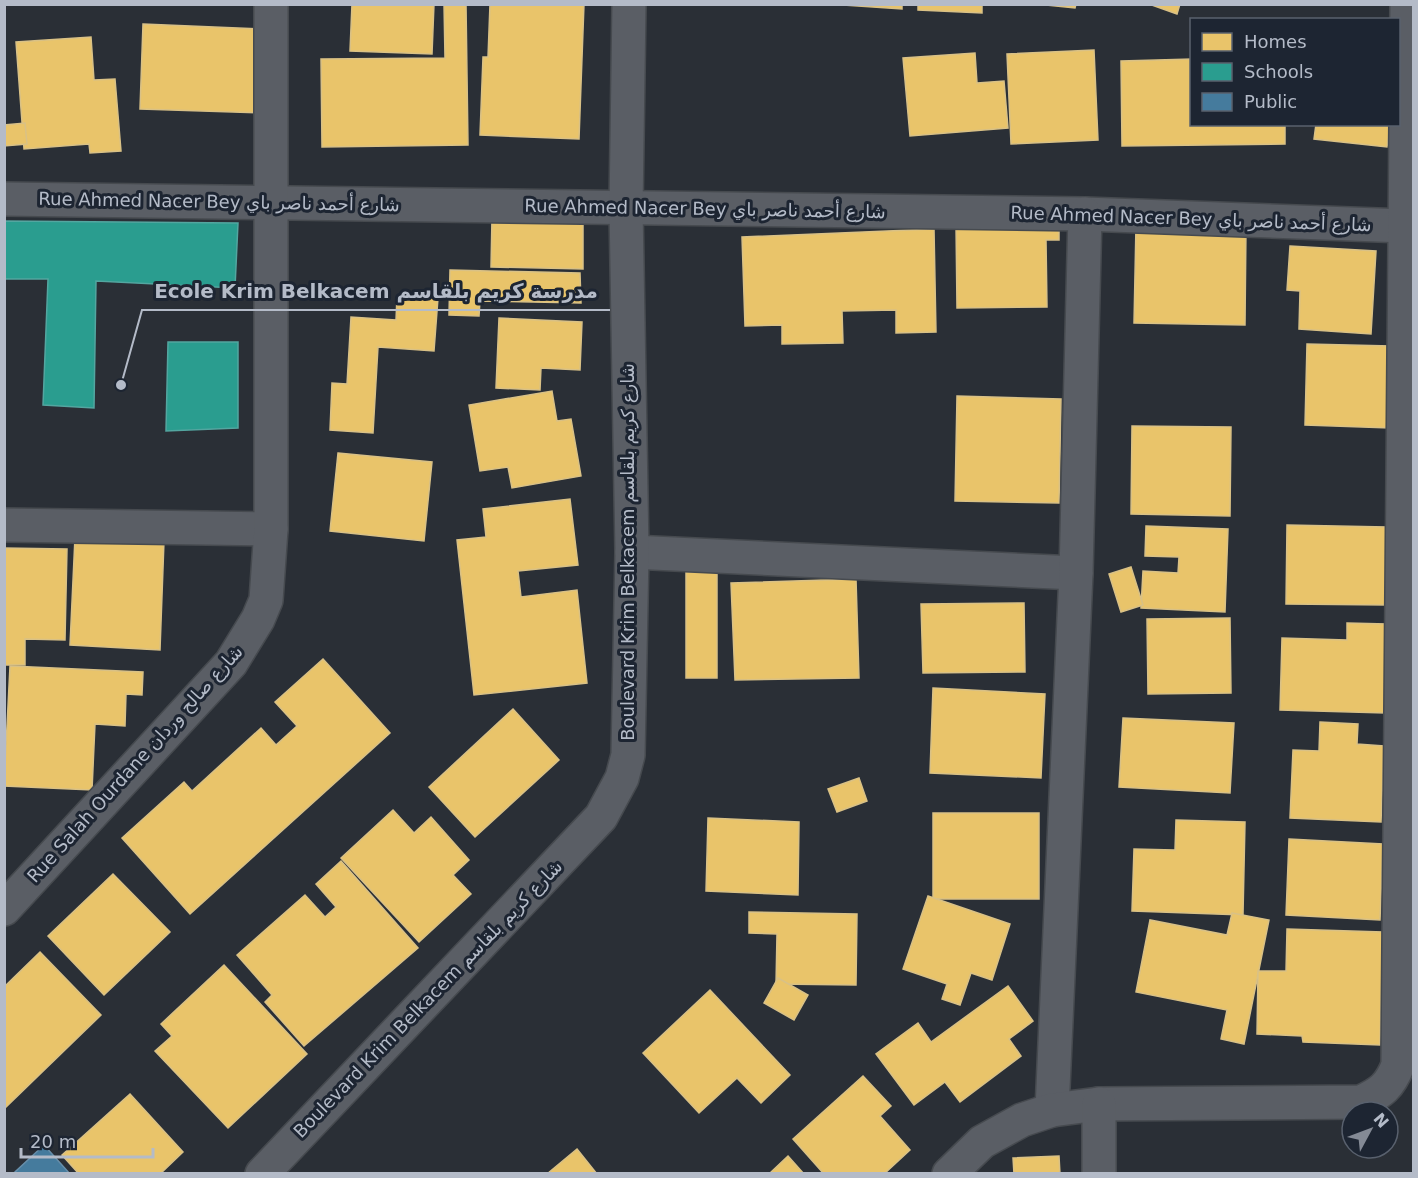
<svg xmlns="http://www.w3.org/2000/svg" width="1418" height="1178" font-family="'DejaVu Sans','Noto Sans Arabic',sans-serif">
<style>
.homes{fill:#e9c46a;stroke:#d9c186;stroke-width:1.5}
.schools{fill:#2a9d8f;stroke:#53a6a0;stroke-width:1.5}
.public{fill:#457b9d;stroke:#668eaa;stroke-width:1.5}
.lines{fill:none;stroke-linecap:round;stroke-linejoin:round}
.minor-casing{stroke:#464a4f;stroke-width:36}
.minor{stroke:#5a5e65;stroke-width:33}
.labels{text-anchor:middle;stroke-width:6;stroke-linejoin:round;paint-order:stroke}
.street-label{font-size:18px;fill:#b4bbc8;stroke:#1d2532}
.leader{fill:none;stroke:#b4bbc8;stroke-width:2}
.callout-dot{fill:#b4bbc8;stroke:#1d2532;stroke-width:2}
.callout-label{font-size:20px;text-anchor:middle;font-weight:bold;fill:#b4bbc8;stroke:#1d2532;stroke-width:6;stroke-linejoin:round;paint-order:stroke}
</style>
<rect width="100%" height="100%" fill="#2a2f36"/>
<g class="homes">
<polygon points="352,4 434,4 432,54 350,51"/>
<polygon points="444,4 466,4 468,145 322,147 321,59 445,58"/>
<polygon points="490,4 584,4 579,139 480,135 483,57 488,57"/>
<polygon points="828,4 902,4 902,9"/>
<polygon points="918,4 982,4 982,13 918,10"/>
<polygon points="1036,4 1076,4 1075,8"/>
<polygon points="1149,4 1180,4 1177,14"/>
<polygon points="143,24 262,29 260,113 140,109"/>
<polygon points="91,37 94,80 115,79 121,151 90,153 89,144 24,149 16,42"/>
<polygon points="1094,50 1098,140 1011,144 1007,54"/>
<polygon points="975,53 977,83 1004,81 1008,128 910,136 903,58"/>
<polygon points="1192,59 1192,124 1285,124 1285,144 1122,146 1121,61"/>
<polygon points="25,123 27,144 4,146 4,125"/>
<polygon points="1316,124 1390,124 1387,147 1314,139"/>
<polygon points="492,218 583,220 583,269 491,267"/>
<polygon points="956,225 1059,225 1059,240 1046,240 1047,307 957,308"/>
<polygon points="1136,225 1246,228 1245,325 1134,323"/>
<polygon points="934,229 936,332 896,333 896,310 842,311 843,343 782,344 782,325 745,326 742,237"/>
<polygon points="1290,246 1376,251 1371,334 1299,329 1300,291 1287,290"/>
<polygon points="450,270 580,273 581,303 480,301 479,316 449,315"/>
<polygon points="397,296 438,298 434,351 378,347 373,433 330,430 332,383 347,384 351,317 396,320"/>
<polygon points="499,318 582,322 580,370 541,368 540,390 496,388"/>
<polygon points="1307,344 1391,346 1390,428 1305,425"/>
<polygon points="552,391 557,421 571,419 581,476 512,488 508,467 480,471 469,405"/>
<polygon points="957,396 1061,399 1059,503 955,501"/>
<polygon points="1132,426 1231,427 1230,516 1131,514"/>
<polygon points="338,453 432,462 424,541 330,531"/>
<polygon points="570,499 578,565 518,571 521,597 577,590 587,683 474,695 457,540 486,537 483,509"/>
<polygon points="1287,525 1387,527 1386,605 1286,604"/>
<polygon points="1146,526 1228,529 1225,612 1141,608 1143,571 1178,573 1179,557 1145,556"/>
<polygon points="75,537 164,541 160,650 70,645"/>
<polygon points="4,548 67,549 65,640 25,639 25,665 4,665"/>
<polygon points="1131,567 1143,605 1121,612 1109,574"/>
<rect x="686" y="572" width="31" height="106"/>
<polygon points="856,579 859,678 735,680 731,583"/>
<polygon points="1024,603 1025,672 923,673 921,604"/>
<polygon points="1230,618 1231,693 1148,694 1147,619"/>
<polygon points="1347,623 1387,624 1385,713 1280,710 1282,638 1347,640"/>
<polygon points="323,659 390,733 190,914 122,838 184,782 192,791 261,728 276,745 297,726 275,702"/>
<polygon points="10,666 143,672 142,695 126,694 125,726 95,724 92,790 4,786"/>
<polygon points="933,688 1045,694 1041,778 930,773"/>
<polygon points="513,709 559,760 475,837 429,787"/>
<polygon points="1123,718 1234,723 1230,793 1119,787"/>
<polygon points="1320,722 1358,724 1357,744 1384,746 1381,822 1290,818 1293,750 1319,751"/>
<polygon points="859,778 867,801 837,812 828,789"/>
<polygon points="393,810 414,833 431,817 469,860 453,875 471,894 419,942 341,858"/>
<rect x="933" y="813" width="106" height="86"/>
<polygon points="708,818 799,822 798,895 706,891"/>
<polygon points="1176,820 1245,822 1243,915 1132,911 1134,849 1175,850"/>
<polygon points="1289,839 1383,844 1380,920 1286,915"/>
<polygon points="341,861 418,948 304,1046 265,1002 272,995 237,955 305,895 325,917 336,907 316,884"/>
<polygon points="113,874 170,932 104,995 48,936"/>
<polygon points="928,896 1010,924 992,980 971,973 960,1005 942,999 947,984 903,969"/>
<polygon points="749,912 857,914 856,985 776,984 777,934 749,933"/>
<polygon points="1232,913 1269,920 1244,1044 1221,1039 1227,1010 1136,992 1150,920 1227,935"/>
<polygon points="1287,929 1383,932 1380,1045 1303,1042 1302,1036 1257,1034 1258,971 1286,971"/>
<polygon points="40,952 101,1015 4,1109 4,987"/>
<polygon points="224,965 307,1054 228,1128 155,1051 172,1036 161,1024"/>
<polygon points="778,978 808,995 794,1020 764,1003"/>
<polygon points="1008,986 1033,1021 1009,1039 1021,1056 960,1102 945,1082 914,1105 876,1054 918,1023 931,1042"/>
<polygon points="710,990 790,1075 761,1103 737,1078 699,1113 643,1053"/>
<polygon points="863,1076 891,1106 880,1116 910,1150 884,1174 824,1174 793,1139"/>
<polygon points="130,1094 183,1152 160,1174 79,1174 62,1155"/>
<polygon points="577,1149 597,1174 547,1174"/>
<polygon points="788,1156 804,1174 769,1174"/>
<polygon points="1059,1156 1060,1174 1014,1174 1013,1158"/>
</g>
<g class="schools">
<polygon points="4,221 238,223 235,288 96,281 94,408 43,405 48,279 4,279"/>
<polygon points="168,342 238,342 238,428 166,431"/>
</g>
<polygon class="public" points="44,1145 70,1174 16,1174 15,1172"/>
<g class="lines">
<defs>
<g id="minor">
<polyline points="4,199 1085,214 1405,226"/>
<polyline points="4,525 271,529"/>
<polyline points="632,552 1076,573"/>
<polyline points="4,909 231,663 258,619 266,600 271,529 271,4"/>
<polyline points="1052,1110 1076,573 1085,214"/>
<polyline points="262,1174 601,817 622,778 628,755 632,552 626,208 629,4"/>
<path d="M949,1174l33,-32 40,-22 30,-10 47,-6 262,-2c20,-9 29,-16 37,-37l9,-1061"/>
<polyline points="1099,1174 1099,1104"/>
</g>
</defs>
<use href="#minor" class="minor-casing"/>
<use href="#minor" class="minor"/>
</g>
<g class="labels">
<g class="street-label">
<text transform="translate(219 202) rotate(1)" y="6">Rue Ahmed Nacer Bey شارع أحمد ناصر باي</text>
<text transform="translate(705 209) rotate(1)" y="6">Rue Ahmed Nacer Bey شارع أحمد ناصر باي</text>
<text transform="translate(1191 219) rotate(2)" y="6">Rue Ahmed Nacer Bey شارع أحمد ناصر باي</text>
<text transform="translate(628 552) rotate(-90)" y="6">Boulevard Krim Belkacem شارع كريم بلقاسم</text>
<text transform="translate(135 764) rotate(-48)" y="6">Rue Salah Ourdane شارع صالح وردان</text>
<text transform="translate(428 999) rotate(-46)" y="6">Boulevard Krim Belkacem شارع كريم بلقاسم</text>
</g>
</g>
<path class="leader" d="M121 385L142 310H610"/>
<circle class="callout-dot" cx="121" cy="385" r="6"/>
<g class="callout-label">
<text x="376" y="298">Ecole Krim Belkacem مدرسة كريم بلقاسم</text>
</g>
<rect width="1418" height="1178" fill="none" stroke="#b4bbc8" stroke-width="12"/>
<rect x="1190" y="18" width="210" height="108" fill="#1d2532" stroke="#59616e" stroke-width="1.5"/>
<rect x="1202" y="33" width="30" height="18" fill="#e9c46a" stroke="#59616e" stroke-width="1.5"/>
<text x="1244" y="48" font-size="18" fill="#b4bbc8">Homes</text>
<rect x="1202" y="63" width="30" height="18" fill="#2a9d8f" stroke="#59616e" stroke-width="1.5"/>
<text x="1244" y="78" font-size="18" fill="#b4bbc8">Schools</text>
<rect x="1202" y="93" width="30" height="18" fill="#457b9d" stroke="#59616e" stroke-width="1.5"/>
<text x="1244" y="108" font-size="18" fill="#b4bbc8">Public</text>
<g transform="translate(1370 1130) rotate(49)"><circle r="28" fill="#1d2532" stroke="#59616e" stroke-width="1.5"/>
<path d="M0-4.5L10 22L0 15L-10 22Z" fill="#848a95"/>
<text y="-9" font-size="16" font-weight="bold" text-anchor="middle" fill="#b4bbc8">N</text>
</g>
<path d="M21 1148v9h132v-9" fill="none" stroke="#b4bbc8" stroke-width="3"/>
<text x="30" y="1148" font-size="18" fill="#b4bbc8" stroke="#1d2532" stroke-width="4.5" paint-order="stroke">20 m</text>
</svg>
